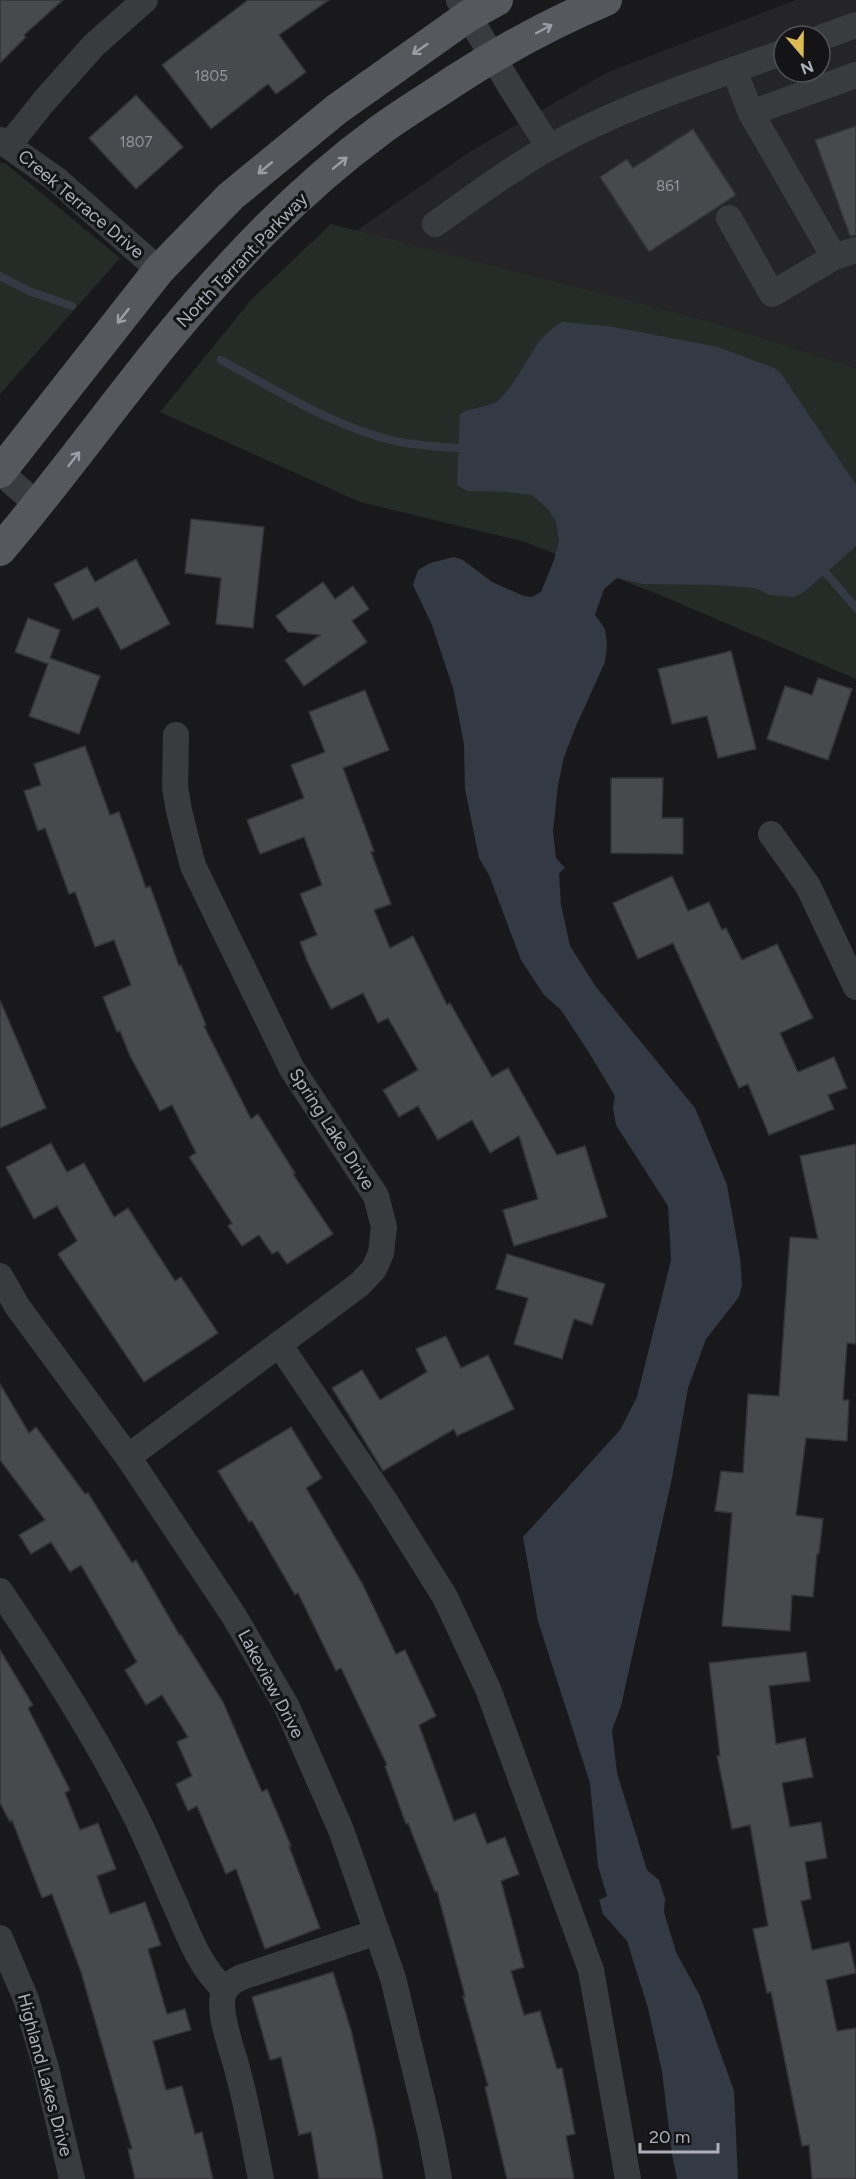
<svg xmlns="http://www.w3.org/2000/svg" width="856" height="2179" font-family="Figtree,sans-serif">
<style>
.built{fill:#252528;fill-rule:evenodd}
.green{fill:#252c27}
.water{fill:#343a43}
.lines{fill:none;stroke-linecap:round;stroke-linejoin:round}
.stream{stroke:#343a43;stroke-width:8}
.building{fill:#48494d;stroke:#343337;stroke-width:1.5}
.minor{stroke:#3a3b3f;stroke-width:26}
.major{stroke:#57585e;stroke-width:32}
.oneway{stroke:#9c9ea7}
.labels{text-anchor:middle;stroke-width:6;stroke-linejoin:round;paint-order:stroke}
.number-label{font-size:15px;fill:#94969e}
.street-label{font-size:18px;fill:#adafb9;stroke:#141416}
</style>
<rect width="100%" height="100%" fill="#19191b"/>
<path class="built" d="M796,0h60v368l-151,-48 -349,-89 115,-80 137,-79zM784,36h36v36h-36z"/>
<g class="green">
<polygon points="0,162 6,164 120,258 0,394"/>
<polygon points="331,224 705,320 856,368 856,679 660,595 525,542 360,502 160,412 252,299"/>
</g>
<path class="water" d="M562,322l46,4 110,21 56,21 6,4 76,113v61l-52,46 -10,5 -24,-2 -15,-7 -38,-3 -73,-1 -27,-6 -13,11 -9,26 10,14 2,15 -2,18 -29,64 -12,31 -6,28 -5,46 3,27 9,10 -6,5 2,32 9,41 26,41 99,121 32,77 13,73 2,26 -3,13 -33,42 -18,49 -16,90 -51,228 -9,24 5,43 30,97 12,10 6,19 -1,13 12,40 24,44 34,95 4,88h-61l-5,-25 -10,-83 -14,-63 -21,-67 -24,-27 -4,-14 8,-4 -9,-30 -8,-83 -52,-162 -15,-84 97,-107 17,-33 34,-137 -3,-54 -52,-81 -3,-17 2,-12 -27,-45 -27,-41 -17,-15 -23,-35 -32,-85 -10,-17 -14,-69 -1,-45 -11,-56 -21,-63 -19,-40 5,-15 12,-7 24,-6 9,3 29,22 32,14 8,1 9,-5 13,-32 5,-19 -3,-20 -9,-13 -15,-13 -24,-3 -41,-1 -10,-6 3,-71c11,-7 25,-6 36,-12 4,-2 7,-7 10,-10 20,-23 28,-55 56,-70z"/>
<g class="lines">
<g class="stream">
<polyline points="0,276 29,291 72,306"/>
<path d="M221,360c56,30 112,67 174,81 24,5 49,6 73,8"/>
<polyline points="820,566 856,608"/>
</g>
</g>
<g class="building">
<polygon points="0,0 63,0 24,35 26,37 0,63"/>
<polygon points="248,0 329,0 279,35 306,72 276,94 268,84 211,129 162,65"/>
<polygon points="136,95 183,147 136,189 89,138"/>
<polygon points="856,126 856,235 850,236 815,140"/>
<polygon points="693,129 736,195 649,252 600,177 627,159 633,168"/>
<polygon points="191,519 264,527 253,628 216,624 221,578 185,573"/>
<polygon points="136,559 170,624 121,650 98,607 73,620 54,584 87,567 95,582"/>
<polygon points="323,582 335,599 353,586 369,609 352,621 367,642 304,686 285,660 320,635 288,632 276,616"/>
<polygon points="28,618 60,630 50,658 100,676 79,734 29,716 48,664 15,652"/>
<polygon points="731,651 756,749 718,758 707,716 672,724 658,669"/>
<polygon points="818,678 852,689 828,760 767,739 785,686 812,695"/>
<polygon points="365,690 389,750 343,768 374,851 371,852 391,904 374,910 390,948 413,936 447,1005 450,1003 492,1077 508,1068 557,1155 585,1146 607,1217 514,1246 503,1210 538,1199 519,1136 490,1153 472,1120 438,1140 418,1106 399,1117 383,1090 418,1070 388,1018 378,1023 363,993 331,1009 308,963 300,942 317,935 300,894 322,885 304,837 260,854 247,820 304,798 291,765 325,752 309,712"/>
<polygon points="85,746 110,815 119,812 146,888 150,886 179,966 181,965 206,1025 204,1026 251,1119 258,1114 295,1173 293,1174 333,1234 287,1264 278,1251 272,1254 259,1235 242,1246 228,1226 232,1223 189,1157 196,1153 172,1105 160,1111 130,1056 120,1031 117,1032 103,997 131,985 114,940 95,947 75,892 69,894 45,828 38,831 24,791 41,785 34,764"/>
<polygon points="611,778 663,778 662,818 683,818 683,854 611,853"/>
<polygon points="672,876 688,911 709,902 722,930 726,928 742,960 777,944 813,1018 780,1033 798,1072 834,1057 847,1088 828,1095 834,1109 769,1135 748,1084 739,1088 673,943 638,959 613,903"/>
<polygon points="0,1000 46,1108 0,1128"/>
<polygon points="51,1143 67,1172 84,1163 114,1217 128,1208 175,1281 181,1277 218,1333 144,1382 58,1254 77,1241 57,1206 34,1219 6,1167"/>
<polygon points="856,1144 856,1344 847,1343 843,1400 849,1400 847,1441 806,1438 796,1515 823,1519 819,1554 817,1554 813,1597 792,1595 790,1631 722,1626 732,1513 715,1511 721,1471 743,1473 748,1394 779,1396 790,1237 818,1239 800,1156"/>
<polygon points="507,1254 605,1284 592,1325 574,1319 562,1359 514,1344 528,1298 496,1289"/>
<polygon points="446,1336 461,1368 488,1355 514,1409 457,1436 454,1429 383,1471 332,1388 362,1370 380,1400 427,1372 416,1349"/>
<polygon points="0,1384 29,1433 36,1427 85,1494 88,1493 132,1563 136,1560 180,1636 181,1635 223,1702 262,1792 267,1789 291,1846 289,1846 320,1928 265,1949 236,1869 226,1874 197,1806 188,1811 176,1784 192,1776 177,1742 188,1737 162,1695 146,1705 125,1670 137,1662 81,1565 70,1572 51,1542 31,1554 19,1535 45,1520 0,1460"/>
<polygon points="291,1427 322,1478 306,1488 362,1583 396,1654 405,1650 436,1716 419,1725 454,1821 475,1813 487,1844 505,1837 519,1874 501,1881 524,1967 511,1971 524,2015 540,2011 557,2069 562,2068 575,2134 566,2136 574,2179 507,2179 485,2087 488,2086 463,1996 465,1996 437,1891 435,1892 408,1823 406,1824 385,1766 387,1765 341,1668 336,1671 298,1593 295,1595 252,1521 249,1522 218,1471"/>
<polygon points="0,1650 33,1705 28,1708 70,1790 65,1793 80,1830 98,1823 116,1869 97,1876 110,1914 145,1902 161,1945 148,1949 167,2014 185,2009 191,2030 153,2041 166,2090 182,2086 195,2134 202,2132 213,2179 135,2179 128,2149 132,2149 81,1972 52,1894 42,1898 12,1820 10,1822 0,1803"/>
<polygon points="806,1652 810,1681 769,1686 776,1744 805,1738 813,1777 782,1783 790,1827 821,1822 827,1858 805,1862 811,1899 801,1901 812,1950 849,1942 856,1973 826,1980 837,2031 856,2028 856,2179 812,2179 809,2145 802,2146 771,1992 767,1993 753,1929 768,1926 750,1825 732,1829 717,1756 720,1756 709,1663"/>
<polygon points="333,1972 351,2030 375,2132 383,2179 319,2179 311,2132 299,2135 281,2057 270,2060 252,1997"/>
</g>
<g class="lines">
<g class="minor">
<polyline points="459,0 512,89 549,147"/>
<polyline points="820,38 856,25"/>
<polyline points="734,70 751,113"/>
<polyline points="856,75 751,113 834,257 856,250"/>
<polyline points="0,140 57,180 159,270"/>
<polyline points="9,145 45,100 94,45 145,0"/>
<polyline points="729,218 772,294 834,257"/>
<path d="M435,224c37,-26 75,-55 115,-77 73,-41 156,-67 234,-95"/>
<polyline points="0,472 38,505"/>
<polyline points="771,834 808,886 856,987"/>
<polyline points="0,1276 17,1306 128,1457 234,1616 287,1707 341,1830 393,1978 431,2136 439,2179"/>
<polyline points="279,1344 383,1498 445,1597 488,1689 591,1970 628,2179"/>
<polyline points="128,1457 360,1284 374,1269 381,1253 384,1227 376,1196 292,1069 193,866 179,811 175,787 176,735"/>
<path d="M0,1591c47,69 92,139 130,214 17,32 30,66 45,99 13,30 25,64 50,86"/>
<polyline points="0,1938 26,1999 46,2068 72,2179"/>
<path d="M261,2179c-7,-35 -13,-69 -22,-103 -5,-22 -17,-50 -17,-72 0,-15 8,-22 20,-27l135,-45"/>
</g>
<g class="major">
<polyline points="0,472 159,270 231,196 337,109 468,16 497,0"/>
<path d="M0,550c57,-67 108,-138 163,-206 64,-78 134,-153 216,-213 24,-18 50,-33 75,-50 48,-31 99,-59 152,-81"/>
</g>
</g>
<defs><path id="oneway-shaft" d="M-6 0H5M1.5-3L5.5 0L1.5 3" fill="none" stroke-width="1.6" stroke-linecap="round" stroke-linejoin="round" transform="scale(1.5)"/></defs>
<g class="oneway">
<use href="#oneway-shaft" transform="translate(544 29) rotate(-28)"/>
<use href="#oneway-shaft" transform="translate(420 49) rotate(146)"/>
<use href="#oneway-shaft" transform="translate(340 163) rotate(-39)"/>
<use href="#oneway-shaft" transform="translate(265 168) rotate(140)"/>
<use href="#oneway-shaft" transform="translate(123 316) rotate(128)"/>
<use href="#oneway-shaft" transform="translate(74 459) rotate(-52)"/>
</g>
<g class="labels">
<g class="number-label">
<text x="211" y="81">1805</text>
<text x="136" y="147">1807</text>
<text x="668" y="191">861</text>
</g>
<g class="street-label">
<text transform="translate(81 204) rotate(40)" y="6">Creek Terrace Drive</text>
<text transform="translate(242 260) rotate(-46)" y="6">North Tarrant Parkway</text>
<text transform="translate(332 1129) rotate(57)" y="6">Spring Lake Drive</text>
<text transform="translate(271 1684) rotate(62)" y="6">Lakeview Drive</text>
<text transform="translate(45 2075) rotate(75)" y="6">Highland Lakes Drive</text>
</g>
</g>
<g transform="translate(802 54) rotate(160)"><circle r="28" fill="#141416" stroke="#515257" stroke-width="1.5"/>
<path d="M0-4.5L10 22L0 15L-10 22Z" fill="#debd4e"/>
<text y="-9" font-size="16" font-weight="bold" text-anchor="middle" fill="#adafb9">N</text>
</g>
<path d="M640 2143v9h78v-9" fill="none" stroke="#adafb9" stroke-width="3"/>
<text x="649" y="2143" font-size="18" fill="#adafb9" stroke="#141416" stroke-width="4.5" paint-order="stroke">20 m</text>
</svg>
